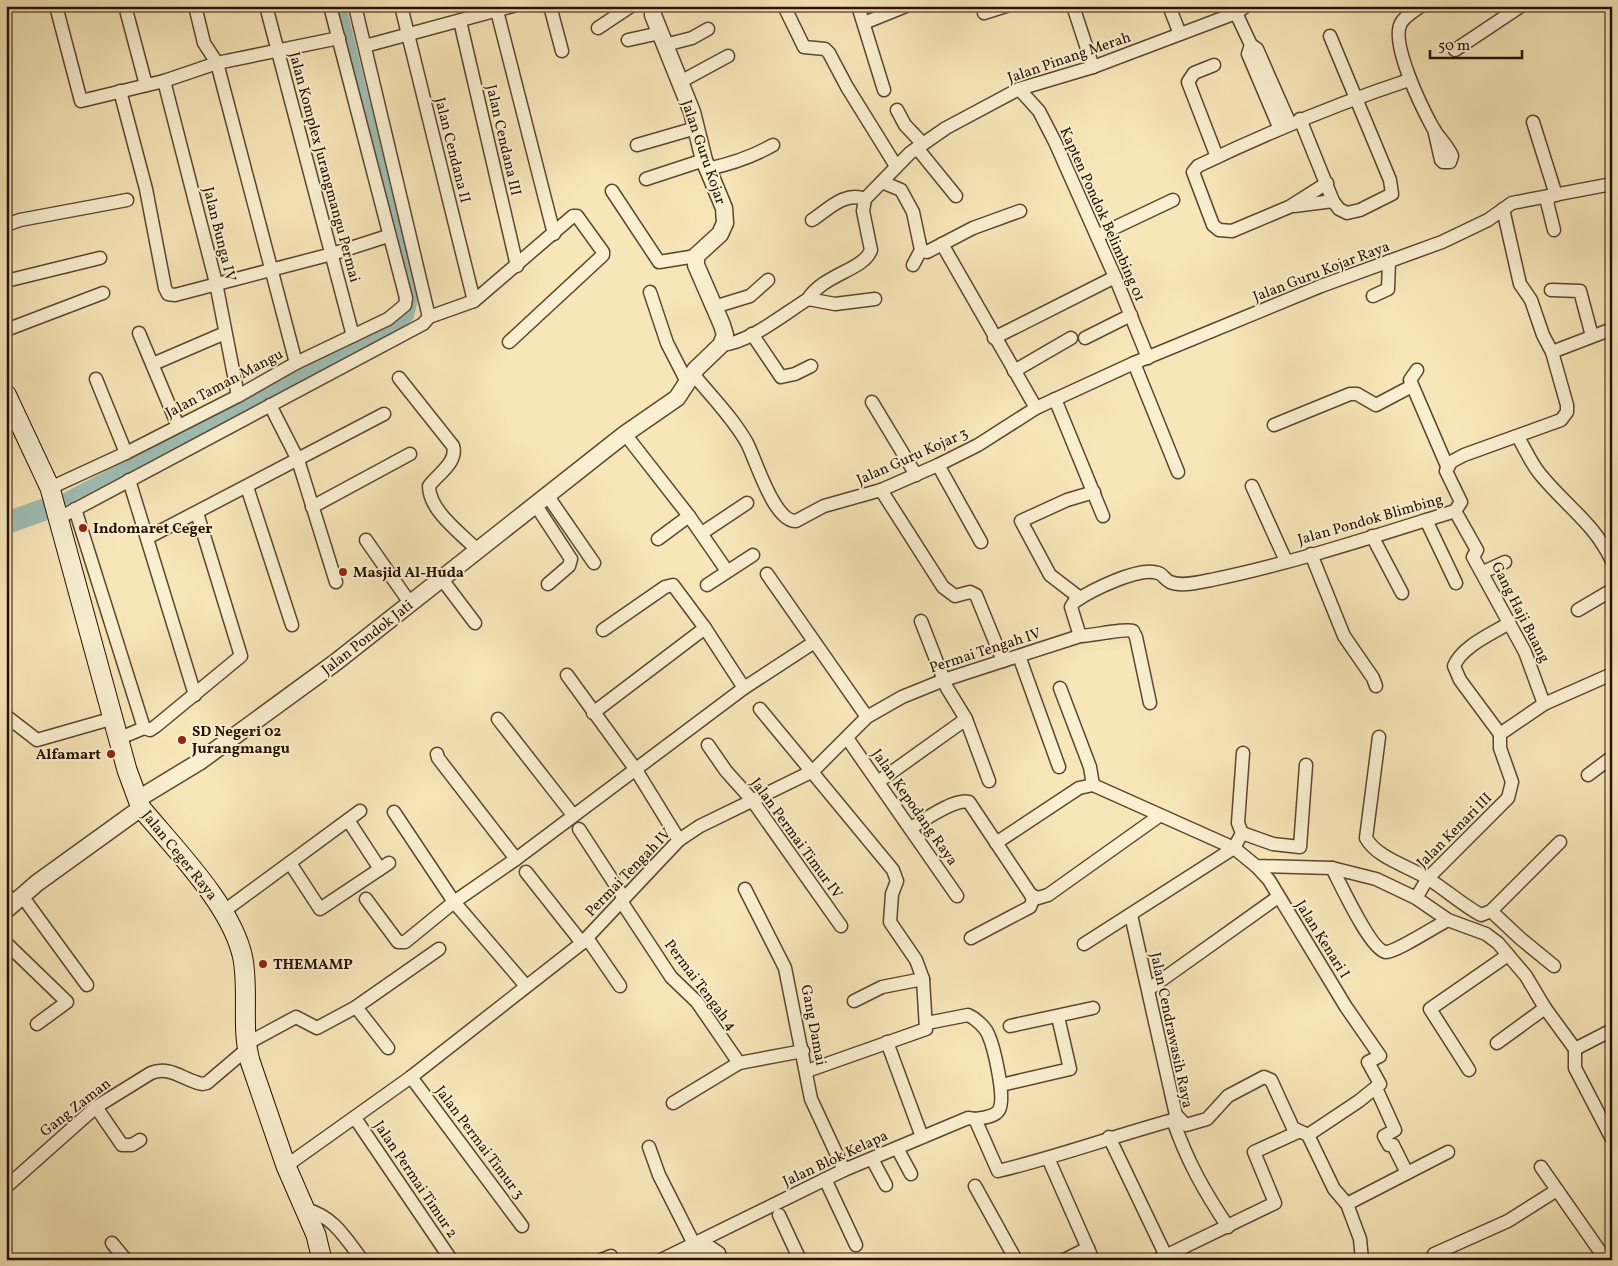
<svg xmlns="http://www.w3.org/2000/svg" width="1618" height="1266" font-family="Vollkorn,serif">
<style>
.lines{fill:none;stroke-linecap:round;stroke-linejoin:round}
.canal{stroke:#9ebeb6;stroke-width:12}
.river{stroke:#9ebeb6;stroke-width:22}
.minor-casing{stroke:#5b4630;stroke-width:15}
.tertiary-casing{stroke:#5b4630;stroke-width:19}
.secondary-casing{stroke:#271002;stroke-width:21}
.minor{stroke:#faefd1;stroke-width:12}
.tertiary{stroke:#faefd1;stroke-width:16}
.secondary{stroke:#faefd1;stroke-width:19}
.poi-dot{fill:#8f2418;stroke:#faefd1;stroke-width:2}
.labels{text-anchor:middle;stroke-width:4;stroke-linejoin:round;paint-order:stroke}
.street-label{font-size:15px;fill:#271002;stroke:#faefd1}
.poi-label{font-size:15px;font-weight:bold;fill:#271002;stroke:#faefd1;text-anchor:start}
</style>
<rect width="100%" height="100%" fill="#f7e6b8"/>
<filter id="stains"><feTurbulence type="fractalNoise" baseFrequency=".004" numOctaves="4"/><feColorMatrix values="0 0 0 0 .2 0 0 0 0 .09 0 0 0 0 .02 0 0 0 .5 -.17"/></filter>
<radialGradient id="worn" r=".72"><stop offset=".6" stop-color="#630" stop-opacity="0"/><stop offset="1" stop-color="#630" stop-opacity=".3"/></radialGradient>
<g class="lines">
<polyline class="canal" points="48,508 396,325 408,316 412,298 409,285 340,6"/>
<polyline class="river" points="6,523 46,509"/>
<defs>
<g id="minor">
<polyline points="56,6 81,101 164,81 217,63 339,38"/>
<polyline points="125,6 146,85"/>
<polyline points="195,6 204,43 217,63 296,363"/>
<polyline points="266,6 353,336"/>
<polyline points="401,6 474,301"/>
<polyline points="550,6 562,51"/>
<polyline points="784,6 804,47 825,49 829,53 847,87 896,166"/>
<polyline points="858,6 884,90"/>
<polyline points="1073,6 1093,67"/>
<polyline points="1169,6 1180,34"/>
<path d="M1421,6c-7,5 -16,10 -20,17 -11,20 21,85 32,105 6,10 15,18 19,28l-2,6h-7l-2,-2 -7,-31"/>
<polyline points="497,11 554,234"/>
<polyline points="984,13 1006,6"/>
<polyline points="1236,13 1251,45"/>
<polyline points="460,21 517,266"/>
<polyline points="864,23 906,6"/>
<polyline points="598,28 631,6"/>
<polyline points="628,40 660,33"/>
<polyline points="665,45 692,38 708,29"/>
<polyline points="365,46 513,6"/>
<polyline points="1455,50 1521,6"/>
<polyline points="1214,65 1194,73 1188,82 1217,157"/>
<polyline points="164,81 216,283 238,396"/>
<polyline points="680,82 728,56"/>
<polyline points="1019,89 1039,111 1055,142 1115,277 1148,358"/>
<polyline points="120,91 146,189 165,288 168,294 175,295 332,254 388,236"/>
<polyline points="897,110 905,125 923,144"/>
<polyline points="1300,119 1333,201 1339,209 1347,213 1360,210 1392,194 1390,180 1330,36"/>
<polyline points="1533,122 1556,195"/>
<polyline points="1279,127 1248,54 1251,45 1257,49 1290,124"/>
<polyline points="637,145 696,128"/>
<polyline points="917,148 956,196"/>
<path d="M707,169c24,-5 45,-12 66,-24"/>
<polyline points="646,179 704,160"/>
<polyline points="882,182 901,190 913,212 921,250 913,265"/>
<path d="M1327,183l-38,24 -57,24 -13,-1 -6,-5 -20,-53 5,-6c69,-33 138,-62 211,-86"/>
<polyline points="612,191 659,262 696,256"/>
<polyline points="1551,196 1547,202 1554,230"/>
<polyline points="1294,206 1333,201"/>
<path d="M812,220c16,-10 32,-29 53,-21"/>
<polyline points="6,225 20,220 127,200"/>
<polyline points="1097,236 1173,200"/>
<polyline points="942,244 1036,408"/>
<polyline points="921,250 927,252 973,228 1020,211"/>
<polyline points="6,281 100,258"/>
<polyline points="1551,290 1580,291 1592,336"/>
<polyline points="650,292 667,343 687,382"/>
<polyline points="1373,296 1388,289 1389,261"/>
<polyline points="808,299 835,304 875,299"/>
<polyline points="714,307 750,296 768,280"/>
<polyline points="429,317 474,301 573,216 577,216 603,252 603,255 509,342"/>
<polyline points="6,330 103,293"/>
<polyline points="139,333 178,426"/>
<polyline points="752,334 781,377 795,374 811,366"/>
<polyline points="994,338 1115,277"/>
<polyline points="1085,338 1131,315"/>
<path d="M721,345c28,-2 63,-31 87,-46 16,-25 56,-29 63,-49l-8,-39 2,-12 45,-46 36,-25 73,-39 74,-22 143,-54 10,-7"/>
<polyline points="1552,352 1612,329"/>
<polyline points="1134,363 1178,472"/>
<polyline points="153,364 225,333"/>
<polyline points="1417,370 1410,380 1447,466"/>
<polyline points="1014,371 1071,338"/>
<path d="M693,374c18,22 40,44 54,69 9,17 27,79 49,78l28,-15 57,-16 57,-25 40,-20 58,-37 98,-45 187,-77 121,-44 46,-22 24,-17 100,-19"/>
<path d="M399,378l54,68c5,16 -15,28 -24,40 0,25 32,47 48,64"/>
<polyline points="96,379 126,453"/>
<polyline points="1055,399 1103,516"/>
<polyline points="872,402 916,475"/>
<polyline points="270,405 298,460 336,582"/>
<polyline points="1274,425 1350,394 1357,394 1376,405 1412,386"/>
<polyline points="625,434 689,516 727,571"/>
<path d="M1518,437c7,12 13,26 22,37 26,32 54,49 72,87"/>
<polyline points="938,465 981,542"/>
<polyline points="129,480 195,695"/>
<polyline points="1252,486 1286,561"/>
<polyline points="247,487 292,625"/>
<polyline points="50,488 126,453 238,396 296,363 388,319 405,305 406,298 330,6"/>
<polyline points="881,490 943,587 955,596 970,592 976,595 1003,661"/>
<polyline points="547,495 594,563"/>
<polyline points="535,504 571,559 569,566 548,584"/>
<polyline points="312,507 410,454"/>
<polyline points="75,509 144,728"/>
<polyline points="1455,511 1477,550 1473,557 1525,652 1544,704"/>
<polyline points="59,518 423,324 429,317 355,6"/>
<polyline points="1426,520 1456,583"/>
<polyline points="702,533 747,503"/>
<polyline points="1372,536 1402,593"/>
<polyline points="147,538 384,414"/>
<polyline points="658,539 689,516"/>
<polyline points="366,540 410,603"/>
<polyline points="1311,554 1344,636 1373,678 1376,686"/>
<polyline points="1483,572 1505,562"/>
<polyline points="767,574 867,717"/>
<polyline points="441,578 475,623"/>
<polyline points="707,585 753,555"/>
<polyline points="1080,598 1050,575 1021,521 1067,500 1094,492"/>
<polyline points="1578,610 1612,590"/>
<polyline points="921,621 947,688 966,719 989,781"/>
<polyline points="603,630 665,587 673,585 705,628 744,688"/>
<path d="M1080,636l-9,-29 3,-5c16,-11 65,-36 84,-29 5,1 7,7 12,9 12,5 29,0 41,-2 83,-17 164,-44 244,-69l6,-9 -15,-31 5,-9 13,-7 97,-35 6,-8v-7l-15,-53 -9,-17 -12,-35 -11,-16 -17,-75"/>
<polyline points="1019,656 1059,767"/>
<polyline points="567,675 636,770 679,840"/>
<polyline points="1060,688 1090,767 1093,785"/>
<polyline points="760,709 893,870 897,881 892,894 890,922 916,960 923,979 926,1029 807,1071"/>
<polyline points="593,713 705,628"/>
<polyline points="6,716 37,740 114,718"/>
<polyline points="498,719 573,815"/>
<polyline points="144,728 150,730 156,726 241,656 197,513"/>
<path d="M1500,734l-40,-54 -6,-14c8,-20 38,-32 55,-43"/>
<path d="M1379,737l-13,101c11,20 42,28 61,40 18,11 34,26 54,37l10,-4 69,-69"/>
<polyline points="120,738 144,728"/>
<polyline points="847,738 957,896"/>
<polyline points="708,745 726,771 752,800 841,926"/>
<polyline points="437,754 438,758 516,859"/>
<polyline points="1588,775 1612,757"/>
<polyline points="878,782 966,719"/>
<polyline points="394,812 454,902 526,986"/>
<polyline points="348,820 380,869"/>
<path d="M911,828c13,-8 44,-30 58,-26l62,93 2,5 -3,7 -59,31"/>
<polyline points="579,829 624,898"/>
<polyline points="1242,833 1273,844 1300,847 1306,765"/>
<polyline points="996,843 1079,788 1093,785 1234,848 1256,866 1332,868 1376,879 1416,898 1448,920 1486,934 1498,943 1526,976 1545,1008 1575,1049"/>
<polyline points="290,863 320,909 389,863"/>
<polyline points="1256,866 1269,880 1346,1007 1380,1056 1368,1062 1380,1084 1359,1101 1308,1135"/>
<path d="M1332,868c8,15 39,83 54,84 10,0 50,-26 62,-32"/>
<polyline points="526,872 582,943"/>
<polyline points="745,889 785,968 811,1099 844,1170"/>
<polyline points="6,893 13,903"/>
<polyline points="1031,895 1038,898 1048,895 1159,816"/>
<polyline points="22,896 87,985"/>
<polyline points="1416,898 1428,878 1508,798 1512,782 1500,748 1500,734 1544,704 1612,674"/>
<polyline points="366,899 398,942 405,942 454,902 516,859 744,688 813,643"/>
<polyline points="621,901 671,977 697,1002 739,1063"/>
<polyline points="224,911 360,811"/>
<polyline points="1491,911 1521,939 1554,966"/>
<polyline points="587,938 620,986"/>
<polyline points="6,943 67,1002 37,1024"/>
<polyline points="1084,944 1234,848 1242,833 1238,823 1243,753"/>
<polyline points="1149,989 1278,897"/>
<polyline points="854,1001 882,987 923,979"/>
<polyline points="356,1007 388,1048"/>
<path d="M927,1023l41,-8c7,3 17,12 20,19 6,13 18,64 11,76 -4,7 -17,8 -24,9"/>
<polyline points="1010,1026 1093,1008"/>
<polyline points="887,1042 922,1137"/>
<polyline points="1497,1043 1545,1008"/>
<polyline points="246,1044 296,1017 317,1028 356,1007 439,949"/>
<polyline points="1575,1049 1575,1068 1612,1139"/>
<polyline points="1575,1049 1612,1030"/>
<polyline points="1469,1070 1430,1009 1508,955"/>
<polyline points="411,1077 522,1226"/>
<polyline points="1001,1085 1070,1069 1058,1017"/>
<polyline points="1376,1088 1395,1130 1384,1136 1389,1145 1393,1145 1407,1173"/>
<polyline points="673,1103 739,1063 803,1051"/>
<polyline points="96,1107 122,1145 132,1145 140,1140"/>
<polyline points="1176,1115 1186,1125 1207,1119 1228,1096 1264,1077 1271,1080 1293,1128 1308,1135 1334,1189 1347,1204 1360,1239 1362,1260"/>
<polyline points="355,1118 450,1258"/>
<path d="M1173,1120c14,41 31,71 55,107"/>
<polyline points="1109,1137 1166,1256"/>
<polyline points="649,1147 659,1175 694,1244"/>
<polyline points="897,1148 911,1174"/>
<polyline points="1048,1158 1093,1260"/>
<polyline points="872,1159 886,1185"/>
<path d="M286,1166l125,-89 171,-134 97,-103 21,-14 113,-55 54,-54 35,-20 42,-17 136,-44c10,0 47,-8 53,-5l3,6 14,66"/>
<polyline points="1541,1167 1606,1260"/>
<polyline points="825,1179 856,1245"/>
<polyline points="975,1186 1016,1260"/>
<path d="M6,1187l90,-80 55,-34c19,-8 32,7 51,11l5,-1 40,-34"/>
<polyline points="1347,1204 1448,1152"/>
<path d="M305,1209c28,7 40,28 57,51"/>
<polyline points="779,1215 800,1260"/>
<polyline points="112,1243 126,1260"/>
<polyline points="694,1253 710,1247 719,1253 721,1260"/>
<polyline points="601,1260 611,1256"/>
<path d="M661,1260l183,-90 124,-52 7,1 23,52c59,-14 116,-35 175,-51l3,-5 -45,-200"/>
<polyline points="1064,1260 1088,1248"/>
<polyline points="1157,1260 1275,1203 1254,1152 1298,1132"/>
<polyline points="1433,1260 1434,1254 1508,1221 1557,1190"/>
</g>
<g id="tertiary">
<polyline points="138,799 199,762 336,662 625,434 677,398 696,369 721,345 725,335 722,325 696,265 696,256 720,234 725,223 724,208 704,160 692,112 653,15 653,6"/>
<polyline points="6,910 37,883 141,808"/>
</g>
<path id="secondary" d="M6,394l44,94 77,282 14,38c34,41 92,99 102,151 6,33 -2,69 7,102l36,105 30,69 6,25"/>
</defs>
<use href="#minor" class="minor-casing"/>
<use href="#tertiary" class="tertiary-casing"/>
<use href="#secondary" class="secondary-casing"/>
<use href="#minor" class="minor"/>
<use href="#tertiary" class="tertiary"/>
<use href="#secondary" class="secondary"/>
</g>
<g class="poi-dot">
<circle cx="83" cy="528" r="5"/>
<circle cx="343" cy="572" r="5"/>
<circle cx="182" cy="740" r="5"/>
<circle cx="111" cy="754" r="5"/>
<circle cx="263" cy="964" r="5"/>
</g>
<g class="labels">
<g class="street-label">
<text transform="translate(1069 57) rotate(-19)" y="5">Jalan Pinang Merah</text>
<text transform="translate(504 140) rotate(77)" y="5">Jalan Cendana III</text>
<text transform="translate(453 150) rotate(76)" y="5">Jalan Cendana II</text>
<text transform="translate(704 152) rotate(71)" y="5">Jalan Guru Kojar</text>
<text transform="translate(325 167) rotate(75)" y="5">Jalan Komplex Jurangmangu Permai</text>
<text transform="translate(1103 214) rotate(66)" y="5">Kapten Pondok Belimbing 01</text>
<text transform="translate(220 234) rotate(76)" y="5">Jalan Bunga IV</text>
<text transform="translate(1321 271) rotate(-21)" y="5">Jalan Guru Kojar Raya</text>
<text transform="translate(224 383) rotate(-28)" y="5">Jalan Taman Mangu</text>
<text transform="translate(912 456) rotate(-24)" y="5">Jalan Guru Kojar 3</text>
<text transform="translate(1370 519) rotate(-16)" y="5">Jalan Pondok Blimbing</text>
<text transform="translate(1521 612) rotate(63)" y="5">Gang Haji Buang</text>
<text transform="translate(367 637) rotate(-38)" y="5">Jalan Pondok Jati</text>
<text transform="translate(985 650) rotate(-18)" y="5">Permai Tengah IV</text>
<text transform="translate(915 807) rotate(55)" y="5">Jalan Kepodang Raya</text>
<text transform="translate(1454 830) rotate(-45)" y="5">Jalan Kenari III</text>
<text transform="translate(797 838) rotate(54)" y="5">Jalan Permai Timur IV</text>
<text transform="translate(180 855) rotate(51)" y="5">Jalan Ceger Raya</text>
<text transform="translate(628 872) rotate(-46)" y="5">Permai Tengah IV</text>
<text transform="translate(1323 939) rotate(58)" y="5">Jalan Kenari I</text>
<text transform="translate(701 985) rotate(53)" y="5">Permai Tengah 4</text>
<text transform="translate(814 1025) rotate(79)" y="5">Gang Damai</text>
<text transform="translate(1172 1030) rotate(78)" y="5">Jalan Cendrawasih Raya</text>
<text transform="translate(75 1107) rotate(-38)" y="5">Gang Zaman</text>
<text transform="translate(480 1142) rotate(53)" y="5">Jalan Permai Timur 3</text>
<text transform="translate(835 1158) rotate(-25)" y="5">Jalan Blok Kelapa</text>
<text transform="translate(416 1179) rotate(56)" y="5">Jalan Permai Timur 2</text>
</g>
<g class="poi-label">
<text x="93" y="533">Indomaret Ceger</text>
<text x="353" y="577">Masjid Al-Huda</text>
<text x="192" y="736">SD Negeri 02<tspan x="192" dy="17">Jurangmangu</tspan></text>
<text x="101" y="759" text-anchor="end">Alfamart</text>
<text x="273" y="969">THEMAMP</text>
</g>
</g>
<rect width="1618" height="1266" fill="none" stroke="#f7e6b8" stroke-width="25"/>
<rect x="8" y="8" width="1603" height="1251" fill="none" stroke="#271002" stroke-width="2.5"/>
<rect x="12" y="12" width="1593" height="1241" fill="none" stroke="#271002"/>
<path d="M1430 50v8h92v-8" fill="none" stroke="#271002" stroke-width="2.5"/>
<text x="1438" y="50" font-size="15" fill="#271002" stroke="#faefd1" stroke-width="4" paint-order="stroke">50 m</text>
<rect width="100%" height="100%" filter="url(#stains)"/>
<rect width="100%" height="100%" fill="url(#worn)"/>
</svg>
